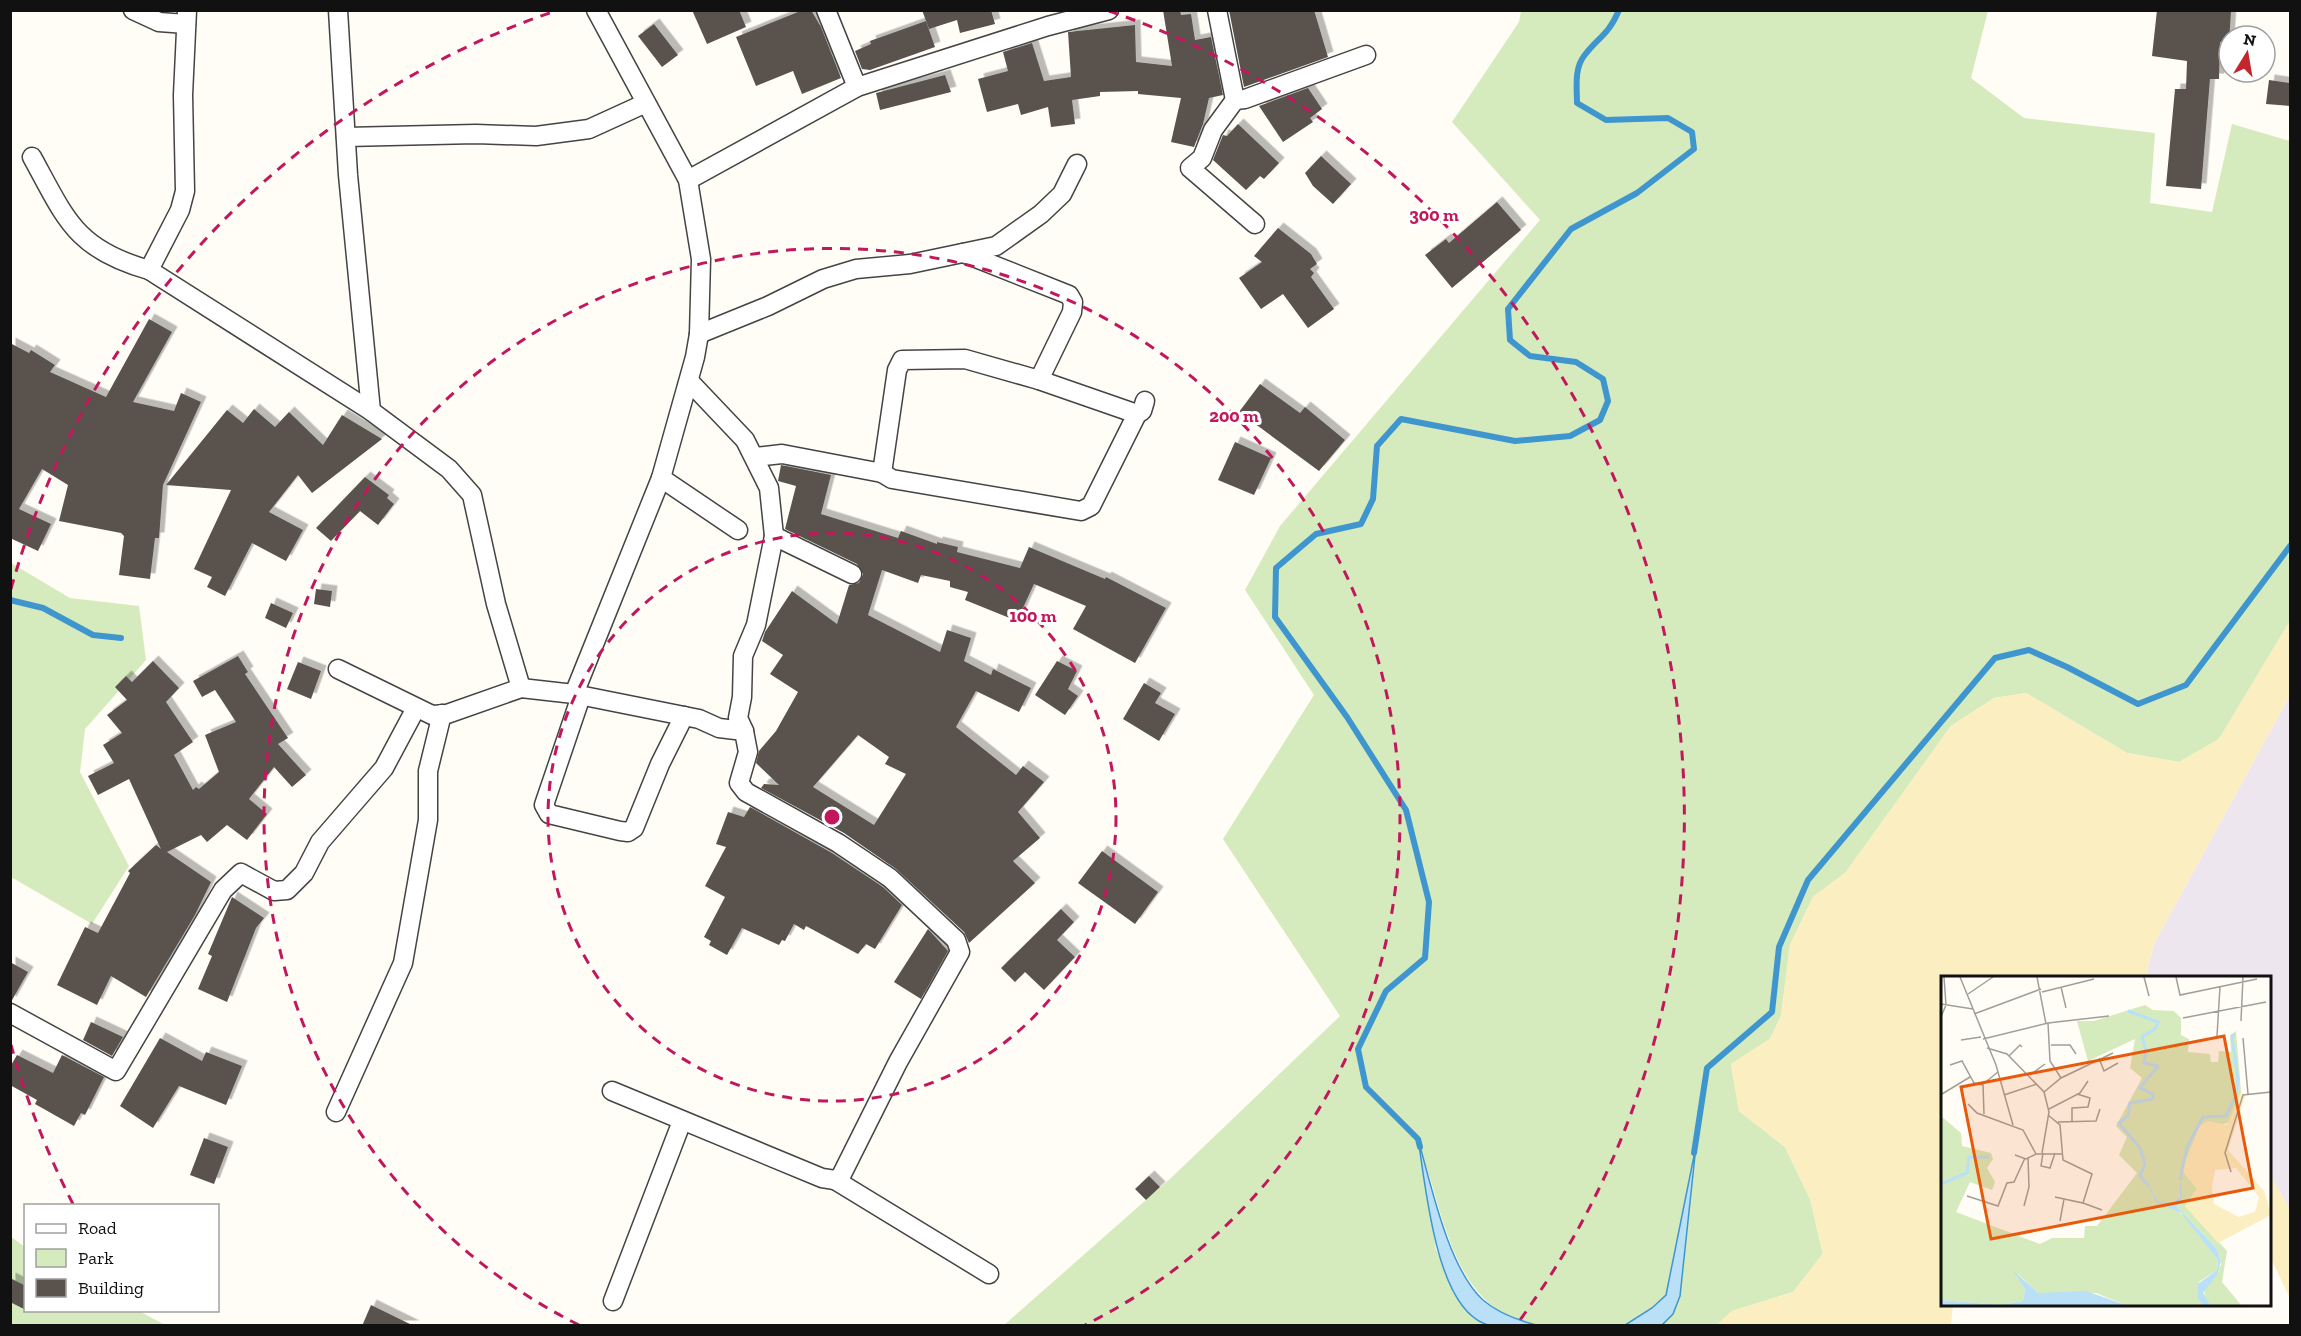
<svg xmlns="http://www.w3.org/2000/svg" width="2301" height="1336" font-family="'Zilla Slab',serif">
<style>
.industrial{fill:#eee6ef}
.green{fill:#d5ebbd}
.sand{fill:#fbeec1}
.water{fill:#b9e0f7;stroke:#3f96cf;stroke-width:1.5}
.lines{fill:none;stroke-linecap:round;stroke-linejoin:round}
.stream{stroke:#3f96cf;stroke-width:6}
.building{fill:#5a524d;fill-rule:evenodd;filter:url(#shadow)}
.minor-casing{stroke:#444;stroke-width:21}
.minor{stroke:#fff;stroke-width:18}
.ring{fill:none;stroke:#c2185b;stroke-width:3;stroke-dasharray:10 8}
.inset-river{fill:none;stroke:#b9e0f7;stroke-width:3}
.inset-road{fill:none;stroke:#a09f9a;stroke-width:1.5}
.view{fill:#e8590c;fill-opacity:0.15;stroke:#e8590c;stroke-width:3}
.inset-edge{fill:none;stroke:#111;stroke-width:3}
.centre{fill:#c2185b;stroke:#fff;stroke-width:3}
.ring-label{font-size:18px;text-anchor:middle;font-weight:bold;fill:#c2185b;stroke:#fff;stroke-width:6;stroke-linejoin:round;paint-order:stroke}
</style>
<defs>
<filter id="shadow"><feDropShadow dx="5.5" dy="-5.5" stdDeviation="0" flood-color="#0004"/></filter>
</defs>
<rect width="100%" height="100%" fill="#fffdf5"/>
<polygon class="industrial" points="2290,695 2290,1210 2270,1175 2270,978 2151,977 2147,971 2154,944"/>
<g class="green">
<path d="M1521,11h467l-17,67 53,40 131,15 -5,70 62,9 20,-88 58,17v480l-71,118 -40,23 -52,-9 -101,-60 -32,5 -43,28 -105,146 -33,25 -23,48 -9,71 -11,23 -39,25 8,47 46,36 25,52 13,55 -30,38 -61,19 -15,14h-55l11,-11 21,-159 -28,140c-11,11 -26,26 -41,30 -14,5 -35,0 -50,0 -13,0 -29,3 -41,0 -84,-18 -89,-114 -115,-179l17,104 36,68 15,7 -484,1 169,-149 168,-161 -117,-177 91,-144 -69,-105 35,-64 260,-306 -88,-98 67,-100z"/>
<polygon points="11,563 70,598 139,606 146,660 85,729 80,772 129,866 92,924 11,877"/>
<polygon points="10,1236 25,1247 26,1310 139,1311 165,1325 11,1325"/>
</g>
<g class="sand">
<polygon points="2290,621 2290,695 2154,944 2147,971 2151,977 1942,978 1942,1304 1953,1305 1951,1325 1717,1325 1732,1311 1793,1292 1823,1253 1810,1199 1785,1147 1739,1111 1731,1064 1770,1039 1781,1016 1790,945 1813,897 1846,872 1951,726 1994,698 2026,693 2127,753 2179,762 2219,739"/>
<polygon points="2270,1175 2290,1210 2290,1298 2270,1257"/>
</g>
<g class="water">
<path d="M1418,1139c13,45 30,129 65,161 15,13 34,20 53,25 -15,1 -37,5 -51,-1 -50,-19 -59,-138 -67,-185z"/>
<polygon points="1696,1146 1680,1296 1673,1314 1662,1325 1625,1325 1652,1308 1666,1295"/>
</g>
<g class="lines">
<g class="stream">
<polyline points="10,600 43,608 93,635 121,638"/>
<path d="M1420,1147l-2,-8 -52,-52 -8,-38 28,-58 39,-33 4,-56 -23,-92 -59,-93 -72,-100 1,-49 40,-34 45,-10 12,-25 4,-53 24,-27 114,22 55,-5 30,-16 8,-19 -5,-22 -27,-17 -46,-6 -20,-16 -2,-31 63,-80 66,-36 57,-44 -2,-17 -24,-14 -62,2 -29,-17c0,-15 -3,-34 7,-47 14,-19 24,-20 35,-46"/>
<polyline points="1694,1153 1707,1068 1772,1012 1779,947 1808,880 1995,658 2029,650 2067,667 2138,704 2186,685 2290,546"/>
</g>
</g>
<g class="building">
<polygon points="692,10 739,10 746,27 707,44"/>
<polygon points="803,10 811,10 821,27 841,78 802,94 793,71 756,86 736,37"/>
<polygon points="922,10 991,10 995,24 960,33 957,20 929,29"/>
<polygon points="1163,10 1180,10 1181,15 1191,14 1195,40 1211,37 1223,95 1209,98 1203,124 1194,147 1171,142 1181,98 1138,94 1138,91 1100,92 1100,96 1072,100 1075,124 1051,127 1048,107 1021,115 1018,104 987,112 978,79 1008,71 1003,52 1032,43 1044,81 1071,77 1068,32 1135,25 1136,62 1172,66"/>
<polygon points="1229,10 1314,10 1328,57 1244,87"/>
<polygon points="2157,10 2231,11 2229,43 2220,42 2219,79 2210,79 2201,189 2166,186 2175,89 2186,89 2187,61 2152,56"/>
<polygon points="926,21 935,47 870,70 862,69 855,51 871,44 870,41"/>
<polygon points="654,24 678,55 662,67 638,36"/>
<polygon points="945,75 951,92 880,110 876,93"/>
<polygon points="2269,80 2290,83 2290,106 2266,104"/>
<polygon points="1308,88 1322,109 1310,118 1313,122 1283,142 1259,106"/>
<polygon points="1238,124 1279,163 1264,179 1260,176 1246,190 1213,160 1223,135 1227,136"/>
<polygon points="1321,156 1351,184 1333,204 1313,186 1305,173"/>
<polygon points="1497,202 1521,230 1452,288 1425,255 1446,239 1449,243"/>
<polygon points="1278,228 1311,254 1317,264 1310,269 1314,273 1311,277 1334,309 1308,328 1283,294 1261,309 1239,278 1262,262 1254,256"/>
<polygon points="149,319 172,332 133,402 174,411 181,393 201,402 163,485 159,538 155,538 150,579 119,575 124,536 121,533 59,521 68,485 42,469 19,509 51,524 38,551 10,538 10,343 29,353 31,350 55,365 50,372 106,397"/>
<polygon points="1260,384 1300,413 1305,407 1345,440 1319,471 1239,412"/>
<polygon points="254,409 275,427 289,412 323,445 342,415 382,439 312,493 298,475 269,512 303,530 286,561 252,543 225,596 207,587 212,577 194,569 231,490 166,485 227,410 243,423"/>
<polygon points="1235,442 1271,458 1254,495 1218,480"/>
<path d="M781,465l50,10 -10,39 77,24 3,-7 36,13v-2l21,5 -1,5 63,16 9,-21 76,32 1,-2 60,31 -31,55 -62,-34 13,-23 -52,-22 -17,37 -52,-21 3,-8 -18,-5v-6l-29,-6 -3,8 -36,-13 -14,45 72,37 7,-22 24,8 -7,23 27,14 2,-6 38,19 -12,24 -43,-21 -20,36 60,48 7,-9 21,16 -26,30 22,26 -27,23 22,22 -66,60 -5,-11 -68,-63 -52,-36 -83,-45 3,-4 15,1 -23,-22 3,-12 17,-20 22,-39 -28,-18 13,-19 -21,-14 3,-9 27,-41 45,33 12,-39 10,-2 4,-9 -6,-10 -72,-35 11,-43 -18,-5zM858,735l31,22 -4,7 21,10 -32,51 -61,-38z"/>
<polygon points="365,477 389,495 387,498 394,504 378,525 360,511 331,541 316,528"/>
<polygon points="316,589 332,591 330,607 314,604"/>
<polygon points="271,603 293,613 286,628 265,618"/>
<polygon points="238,656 248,672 245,674 288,738 278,744 306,775 292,787 274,767 249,799 267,814 247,840 227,825 207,842 201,835 167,852 211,882 195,915 146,997 111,976 97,1005 57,985 85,927 98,933 130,873 128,871 156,845 161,849 129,779 98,795 88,776 114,763 103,745 122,733 107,715 127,700 115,687 126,676 132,682 153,661 179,688 166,702 193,742 174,755 193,790 196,787 199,789 219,772 205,735 236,722 215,690 202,697 193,681"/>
<polygon points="1057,661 1077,671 1068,689 1078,696 1065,715 1035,695"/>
<polygon points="298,662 321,671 311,699 287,689"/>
<polygon points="1144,683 1161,693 1155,703 1175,714 1159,741 1123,719"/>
<polygon points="750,807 832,853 883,887 902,905 875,949 866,944 858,954 806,926 804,930 794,924 785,941 782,940 779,945 742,928 727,955 709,945 711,941 704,937 725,897 705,886 726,847 716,844 728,812 744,817"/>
<polygon points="1102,851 1158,892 1135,924 1078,883"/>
<polygon points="232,897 264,918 256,928 227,1002 198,989 212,956 208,954"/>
<polygon points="1061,909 1074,922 1057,940 1075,957 1044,990 1025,972 1015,982 1001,968"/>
<polygon points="928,929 948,951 921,999 894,982"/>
<polygon points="10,962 28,972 11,1002 10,1002"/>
<polygon points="91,1022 123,1037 112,1056 83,1040"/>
<polygon points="160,1038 202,1061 206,1052 242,1066 226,1105 179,1086 153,1128 120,1106"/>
<polygon points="17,1055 53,1073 62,1055 104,1077 85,1115 81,1113 74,1126 35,1104 37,1100 10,1085 10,1067"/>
<polygon points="204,1138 228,1147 214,1184 190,1175"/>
<polygon points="1149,1176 1160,1187 1146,1200 1135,1189"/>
<polygon points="10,1278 26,1286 26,1310 10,1302"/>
<polygon points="371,1305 414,1326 362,1326"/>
</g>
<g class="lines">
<defs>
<g id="minor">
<polyline points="133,10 159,22 186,24"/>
<polyline points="338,10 348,175 371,411"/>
<polyline points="826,10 857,87"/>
<polyline points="1217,10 1235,100 1245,99 1366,55"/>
<polyline points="1235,100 1213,130 1202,158 1190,168 1255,224"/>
<polyline points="346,137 476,134 536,136 589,129 646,103"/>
<path d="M32,157c34,62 43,92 117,113l222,141 78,58 23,26 24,109 25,84"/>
<polyline points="688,180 857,87 1048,26 1109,10"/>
<polyline points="149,270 180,210 185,191 183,95 187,10"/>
<polyline points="699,334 768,306 823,279 856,269 910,264 996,246 1041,214 1062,194 1077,164"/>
<polyline points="1039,380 1137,414 1142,411 1145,401"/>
<polyline points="755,457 782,454 882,473 892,479 1081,511 1091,506 1137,414"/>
<polyline points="882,473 897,370 902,360 965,359 1039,380 1072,312 1073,302 1069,295 963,253"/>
<polyline points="661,478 738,530"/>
<polyline points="774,536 852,574"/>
<polyline points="338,669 432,715 447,714 521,688 574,694 699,719 719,728 744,731"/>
<polyline points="574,694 661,478 695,357 699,334 701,259 688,180 596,10"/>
<polyline points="581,696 544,805 549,814 620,831 628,832 634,828 660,764 684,716"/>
<polyline points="10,1013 116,1071 223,890 241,873 274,891 287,890 304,873 320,842 384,768 416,708"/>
<polyline points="612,1091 822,1178 835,1180 841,1176 898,1062 960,952 956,940 890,878 838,843 746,792 739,783 748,752 744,731 738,718 742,697 743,656 756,625 774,536 769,488 745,440 689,381"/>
<polyline points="336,1112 403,963 428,820 428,771 442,714"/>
<polyline points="835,1180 989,1274"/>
<polyline points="613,1301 682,1121"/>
</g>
</defs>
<use href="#minor" class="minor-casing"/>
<use href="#minor" class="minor"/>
</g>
<g class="ring">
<circle cx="832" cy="817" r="284"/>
<path d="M579 1325A568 568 0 1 1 1085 1325"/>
<path d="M73 1204A852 852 0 0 1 11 1045M11 589A852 852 0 0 1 555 11M1109 11A852 852 0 0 1 1517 1324"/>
</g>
<g transform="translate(1941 976)">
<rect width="330" height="330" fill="#fffdf5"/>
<path d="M204,29l8,5 21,1 7,7v17l8,4 -1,13 22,2 1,8h7l1,-11 12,1 -1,-17 6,-4 5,61 -10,30 -10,3 -13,-4 -8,5 -18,44 15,19 -12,17 42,45 -5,31 19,23h-31l-6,-7 1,-11 16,-22v-4l-4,-12 -40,-42 4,-8v-10l-2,10 -10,5 -10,-2 -7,-11 1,6 9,8 12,3 12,10 32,42 -1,10 -18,12 -2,12 6,11h-77l-30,-12h-58l-21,-20 8,16 -2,12 -22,4 -60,-5v-184l20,17 1,13 29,7 2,6 -6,9 8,14 -3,8 -22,-8 -14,30 84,32 12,-6h32l1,-12h12l40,-53 -18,-18 8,-18 -11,-11 26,-48 -12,-10 5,-29 -47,22 -11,-40h17z" fill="#d5ebbd"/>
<path d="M300,116l4,5 -17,53 36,41 7,24 -53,28 -33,-37 12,-17 -15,-19 18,-44 8,-5 19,4zM295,192l23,29 -4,15 -16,5 -25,-13 -2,-17 3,-17z" fill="#fbeec1" fill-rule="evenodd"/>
<path d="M239,204l2,17 -5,10 40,42 4,12 -4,14 -14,18 7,12h-7l-6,-8 1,-13 19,-14 1,-10 -37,-47 -25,-11 -8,-17 11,17 13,2 8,-7zM72,294l25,23 48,-2 40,14h-185v-5l60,5 22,-4 2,-12z" fill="#b9e0f7"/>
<path class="inset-river" d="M187,35l30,11 -3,7 -13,8 4,14 -2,12 14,3 -18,22 13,6v5l-23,4 -2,13 -9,7 21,25 5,16 -5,12 9,10M239,204l7,-33 16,-30 23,-1 10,-20 2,-17 -6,-42 3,-3M0,208l26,-11 2,-16h20"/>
<path class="inset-road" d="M19,1l36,88 17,60M96,1l9,47M203,1l5,19M235,1l4,18 77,-16M120,11l5,21M101,16l52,-13M27,18l25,-17M0,28l32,5M33,38l67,-25M0,41l5,-12 -2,-28M242,42l83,-16M300,45l2,-44M107,47l2,38 11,17M276,60l3,-49M302,62l5,56M42,63l65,-16 61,-7M20,64l20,-3M110,69h19l6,9M46,72l20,6 37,38 5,20 -7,41M68,80l11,-11 2,2M158,82l5,13 14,-8M9,89l12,-4 12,22 9,2M89,99l15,-11M103,116l17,-14 52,-25M1,118l28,-17M63,119l33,-11M27,128l9,9 46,17 13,24M108,133l31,-16 8,-12M43,138l-1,-30 15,-12M107,139l12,10 3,35 29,14 -9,29 -28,-6M131,145v-13l16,-1 2,-9 -13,-4M117,146l38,-1 4,-12M102,177l-2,13 9,2 5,-15M74,179l11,4 10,-5h26M290,196l-6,-19 18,-58 28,-3M26,220l31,10 9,-23 7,-1 11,-24M142,227l19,7M83,230l5,-19 -1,-29M119,245l4,-22"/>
<path class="view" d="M283,60l29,152 -262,51 -30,-152z"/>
<rect width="330" height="330" class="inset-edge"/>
</g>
<circle cx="832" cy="817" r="9" class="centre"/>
<g class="ring-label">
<text x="1434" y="221">300 m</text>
<text x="1234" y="422">200 m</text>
<text x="1033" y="622">100 m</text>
</g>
<rect width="2301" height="1336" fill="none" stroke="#111111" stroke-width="24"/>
<rect x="24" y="1204" width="195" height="108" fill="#ffffff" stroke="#a0a0a0" stroke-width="1.5"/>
<rect x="36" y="1224" width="30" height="9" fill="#ffffff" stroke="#a0a0a0" stroke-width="1.5"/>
<text x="78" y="1234" font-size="18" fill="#111111">Road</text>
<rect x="36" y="1249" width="30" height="18" fill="#d5ebbd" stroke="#a0a0a0" stroke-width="1.5"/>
<text x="78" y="1264" font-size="18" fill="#111111">Park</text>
<rect x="36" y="1279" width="30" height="18" fill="#5a524d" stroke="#a0a0a0" stroke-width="1.5"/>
<text x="78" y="1294" font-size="18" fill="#111111">Building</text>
<g transform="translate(2247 54) rotate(11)"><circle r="28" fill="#ffffff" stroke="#a0a0a0" stroke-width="1.5"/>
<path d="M0-4.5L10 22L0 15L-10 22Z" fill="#c4262e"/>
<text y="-9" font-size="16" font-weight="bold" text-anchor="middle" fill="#111111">N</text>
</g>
</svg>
